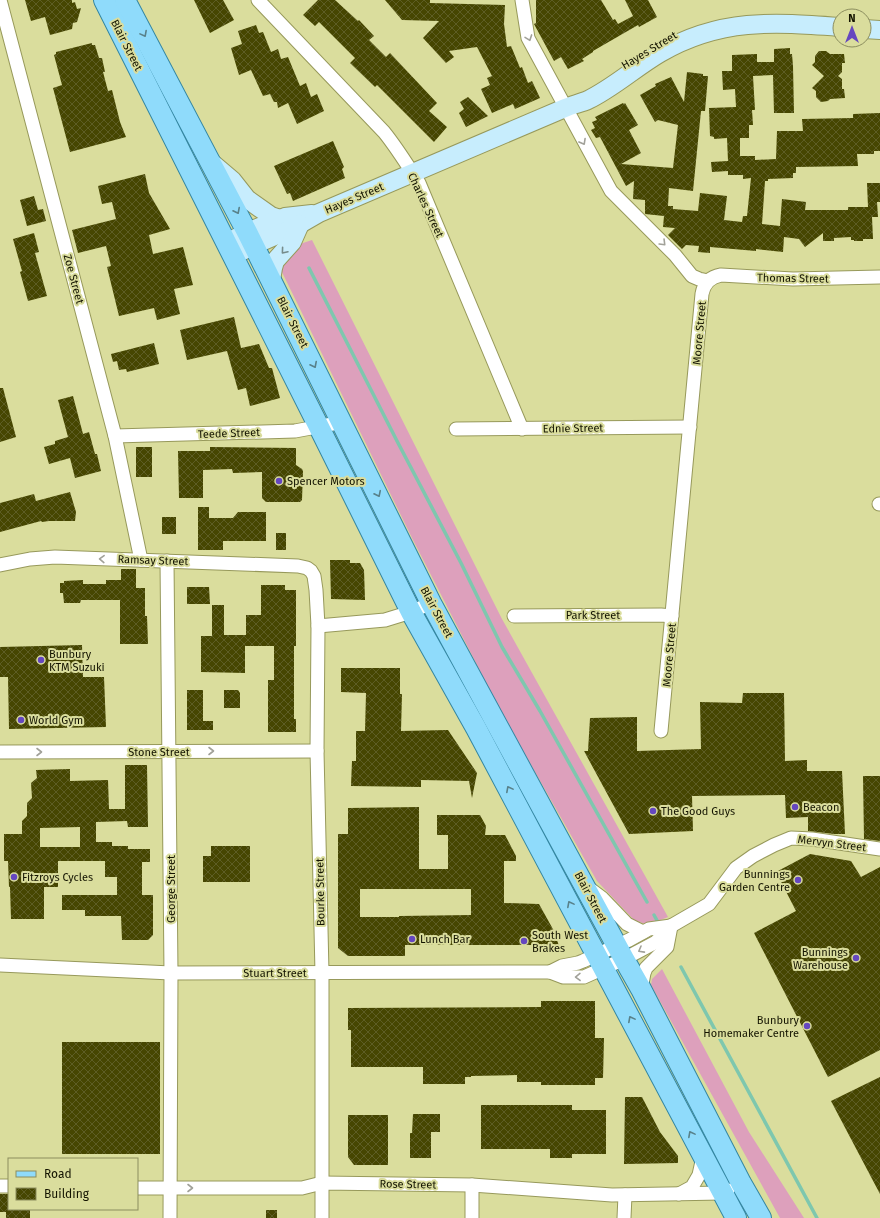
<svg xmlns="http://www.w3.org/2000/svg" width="880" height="1218" font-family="'Fira Sans',sans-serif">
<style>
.grass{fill:#dda0bc}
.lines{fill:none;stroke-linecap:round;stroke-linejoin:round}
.stream{stroke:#7ec7ae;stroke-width:3.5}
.building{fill:url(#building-cross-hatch);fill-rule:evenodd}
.street-casing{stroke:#97995b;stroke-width:15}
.secondary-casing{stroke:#97995b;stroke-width:20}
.primary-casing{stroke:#3486a1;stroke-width:22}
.street{stroke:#fff;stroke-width:13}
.secondary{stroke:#c7edfd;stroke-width:18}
.primary{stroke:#8fdbfb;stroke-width:20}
.oneway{stroke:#58818a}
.oneway2{stroke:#a1a199}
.oneway3{stroke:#768b8b}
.poi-dot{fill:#6547bf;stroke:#dadd9d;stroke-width:1.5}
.labels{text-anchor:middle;stroke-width:4;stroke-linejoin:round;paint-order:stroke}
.street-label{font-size:11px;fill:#141400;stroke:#dadd9d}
.poi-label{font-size:11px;fill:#141400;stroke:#dadd9d;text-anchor:start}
</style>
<defs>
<pattern id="building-cross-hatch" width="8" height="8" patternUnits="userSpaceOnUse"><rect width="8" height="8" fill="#464601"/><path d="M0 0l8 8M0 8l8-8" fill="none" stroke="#5d5d24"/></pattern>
</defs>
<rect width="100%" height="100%" fill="#dadd9d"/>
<g class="grass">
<polygon points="312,240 502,619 668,917 648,925 634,920 597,881 502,714 412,538 279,266 300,244"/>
<polygon points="662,969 749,1132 804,1218 780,1218 651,985 652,979"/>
</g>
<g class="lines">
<g class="stream">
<polyline points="309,268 397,441 461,563 502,647 540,711 647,902"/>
<polyline points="654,915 659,924"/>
<polyline points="681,967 817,1218"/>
</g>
</g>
<g class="building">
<polygon points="25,0 72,0 72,3 75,2 77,9 81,8 77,22 73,23 72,29 50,35 45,17 31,21"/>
<polygon points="194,0 223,0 234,20 210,33"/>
<polygon points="318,0 335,0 358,21 359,20 374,36 369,40 386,57 390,53 437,103 429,111 447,127 434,142 377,85 375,87 350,63 355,58 319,22 315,26 303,15"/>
<polygon points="385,0 430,0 430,3 505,5 504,24 507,47 511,46 518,63 520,68 522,67 528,83 532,81 540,98 515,109 513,104 492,113 481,89 490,85 487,78 492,76 477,47 449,51 454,57 446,63 423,38 439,21 402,20"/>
<polygon points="536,0 601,0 613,20 615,19 618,24 633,16 625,0 648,0 657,17 639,27 638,25 593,51 593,52 582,59 584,61 568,69 561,57 554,61 534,24 536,23"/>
<polygon points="256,25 259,33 263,32 271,52 278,49 281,59 288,57 300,86 306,83 311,97 317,94 324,111 297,124 288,103 278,108 277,102 274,102 270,94 263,96 251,70 239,75 231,48 242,44 238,31"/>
<polygon points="92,43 92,45 95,45 99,58 102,58 105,72 103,72 108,91 112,90 120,122 126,137 70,152 53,88 62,85 54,55 56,54 56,52"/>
<polygon points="790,48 790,54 792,54 793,66 794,113 774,113 773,75 753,76 755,110 752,110 753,125 749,125 749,138 740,138 740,156 755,156 755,160 776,159 777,131 803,131 802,119 853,118 853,114 880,113 880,151 874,151 874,154 857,154 858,166 796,167 796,173 793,173 793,178 768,179 768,181 765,181 762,224 780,226 782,199 806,202 805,210 848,210 848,207 868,207 867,183 880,183 880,202 877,202 878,217 872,217 873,239 863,239 863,241 854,241 854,240 851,240 851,237 834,238 834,241 823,241 823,233 805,247 799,239 784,237 783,252 756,249 756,251 710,247 710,253 698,252 699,246 686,245 682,249 668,235 675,228 663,227 664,216 645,214 645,200 633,199 634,181 626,186 600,137 596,138 591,130 595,128 592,122 597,120 595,117 623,103 624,104 625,103 638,125 629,130 641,153 621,164 673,168 678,125 658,120 655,122 640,95 656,86 655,84 671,77 684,102 687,72 703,74 703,76 708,76 705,111 701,111 693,191 669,188 668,206 673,206 673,209 698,211 700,193 727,196 724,220 742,222 743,216 747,216 751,178 743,179 743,175 728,175 728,171 712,172 711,162 728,161 727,138 714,139 714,137 710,136 709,108 736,107 735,89 723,90 722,71 732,71 732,55 757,54 757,62 774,62 774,49"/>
<polygon points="819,51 826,51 830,54 844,54 845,63 842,63 842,72 838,76 842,79 842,89 844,89 845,98 830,99 828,101 821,102 816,97 816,91 812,88 824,76 812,65 815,62 815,56"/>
<polygon points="468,97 488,116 466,127 459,113 464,109 460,102"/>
<polygon points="333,141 344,167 342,169 345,178 293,201 290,193 287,194 274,166"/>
<polygon points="145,174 149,193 170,229 149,235 153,254 183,247 193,285 174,289 180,314 157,320 154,308 119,316 107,267 111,266 106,246 78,253 72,230 116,219 112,202 102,204 98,186"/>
<polygon points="34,196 38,210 43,209 46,221 27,226 20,200"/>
<polygon points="34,233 39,252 35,253 47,296 28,301 20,272 22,271 13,239"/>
<polygon points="234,317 241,348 259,344 269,368 272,368 280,398 250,406 246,388 238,390 227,351 187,360 180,330"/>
<polygon points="154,343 159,364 127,372 126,369 119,370 117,361 113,362 111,354"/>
<polygon points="0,388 3,388 16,437 0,442"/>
<polygon points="73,396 83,434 89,432 95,454 97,454 101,471 75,478 70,458 49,464 44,447 55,444 55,441 68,437 58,400"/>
<rect x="136" y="447" width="16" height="30"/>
<polygon points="210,447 296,448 296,465 302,469 303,471 302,500 300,502 266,502 262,498 262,472 233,473 232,469 203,470 203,498 179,498 178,451 210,451"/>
<polygon points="70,492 76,512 75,521 49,521 42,522 41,521 0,532 0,503 34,494 36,501"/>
<polygon points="198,507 209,507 209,518 233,518 238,512 266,512 266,541 223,541 223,550 198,550"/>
<rect x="162" y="517" width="14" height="17"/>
<rect x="276" y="533" width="10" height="17"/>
<polygon points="330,560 350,560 350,563 360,563 364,570 365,600 331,599"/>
<polygon points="121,569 136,569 136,588 145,588 145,616 147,616 148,644 120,644 120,600 81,600 80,603 64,603 63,593 60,593 60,583 64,583 64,581 83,580 83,584 106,584 106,580 121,580"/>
<polygon points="261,585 285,585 285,590 296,590 296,646 294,646 294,719 296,719 296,732 268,732 268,680 274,680 274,646 245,646 245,673 201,672 201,636 212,636 212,605 224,605 224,635 246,635 246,615 261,615"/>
<polygon points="187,587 209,587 210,604 187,604"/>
<polygon points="82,645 83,677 104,677 106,727 9,729 8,677 0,677 0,647"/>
<polygon points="341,668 400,668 400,694 402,694 401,731 448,730 477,773 472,798 469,781 421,780 421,787 351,786 352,761 356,761 356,731 365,731 366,693 341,692"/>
<polygon points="187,690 203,690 203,721 213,721 213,730 187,730"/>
<polygon points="224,690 238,690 240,693 240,708 224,708"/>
<polygon points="743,693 784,693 785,761 807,760 807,771 842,771 845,834 834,834 808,831 808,817 786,818 785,795 692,796 693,831 629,834 584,751 588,751 590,718 637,717 637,751 701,749 700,702 742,703"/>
<path d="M125,765h22l1,62h-20l-1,-6 -31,1v20h16v4h16v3h22v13h-8v33h11v40l-5,5h-26l-1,-24h-36v-6h-23v-15h55v-18h-12v-16h-47v26h-14v32h-33l-1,-32h-1l-1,-26h-4v-27h18v-13l5,-5v-13l5,-5 -1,-15 6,-5 -1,-8 34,-1v12l38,-1 1,29h16zM80,827v20h-40v-19z"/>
<polygon points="863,776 880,776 880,841 864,839"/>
<path d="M419,807v62h29v-34h-11v-20h43l6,11 -1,9h20l11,21v5h-12v42l35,1 15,27 5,15 -15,-1h-139v11h-57l-10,-8v-114h10v-26zM360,889h111v26l-72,1v1h-39z"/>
<polygon points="211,846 250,846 250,882 203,882 203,856 211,856"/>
<polygon points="810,854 851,861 861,877 880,867 880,1050 828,1077 754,933 796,911 776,872"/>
<polygon points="541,1001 595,1001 595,1038 604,1038 603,1078 595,1078 595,1085 541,1085 541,1082 517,1082 517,1075 471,1076 471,1077 465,1077 465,1084 423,1084 423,1067 351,1067 351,1030 348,1030 348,1008 541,1007"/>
<rect x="62" y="1042" width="98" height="112"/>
<polygon points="880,1077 880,1194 831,1101"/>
<polygon points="625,1097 642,1097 660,1132 678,1156 678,1163 624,1164"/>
<polygon points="481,1105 572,1105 572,1110 606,1110 606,1154 572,1154 572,1158 550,1158 550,1149 481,1149"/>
<polygon points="413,1114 440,1114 440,1132 431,1132 431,1158 410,1158 410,1133 412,1133"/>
<polygon points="348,1115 388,1115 388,1165 354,1165 348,1157"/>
<polygon points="0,1194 9,1194 9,1209 30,1209 30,1218 6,1218 6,1212 0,1212"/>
<rect x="266" y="1210" width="11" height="8"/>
</g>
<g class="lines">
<defs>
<g id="street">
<polyline points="0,0 115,436 141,560"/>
<path d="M258,0l126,132c13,16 24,34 35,51l103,246"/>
<polyline points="522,0 528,38 611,191 675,255 692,276 699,279 708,281"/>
<polyline points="456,429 690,427"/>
<polyline points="115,436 295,431 343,422"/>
<polyline points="879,504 880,504"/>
<polyline points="167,561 171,973 170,1218"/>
<polyline points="0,565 30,559 55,557 298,566 307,568 311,571 314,576 316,590 318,626 317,751 322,973 322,1218"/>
<polyline points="514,616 661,615 672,616"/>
<polyline points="318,626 385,620 411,612 431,603"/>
<path d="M661,731l41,-437c2,-11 8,-17 19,-19l72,4 87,-2"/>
<polyline points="0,752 317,751"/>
<polyline points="590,889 602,898 627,924 643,932"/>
<polyline points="0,965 171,973 550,972 563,977 584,977 624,959 641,950 656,942 671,926 709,904 736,868 753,856 774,845 791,838 812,839 880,849"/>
<polyline points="550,972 562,966 578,963 583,961 629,940 649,929 671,926"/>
<polyline points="641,989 644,973 646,968 667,947 671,926"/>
<polyline points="0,1186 9,1186"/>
<polyline points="137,1188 302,1188 322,1183 472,1185 612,1195 722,1193 728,1190"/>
<polyline points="679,1194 692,1187 699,1175 703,1157"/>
<polyline points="472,1218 472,1185"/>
<polyline points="624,1218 625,1195"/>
</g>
<g id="secondary">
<polyline points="864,29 880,30"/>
<polyline points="212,163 232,180 247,199 271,216 280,219"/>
<polyline points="227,243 247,232 285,217 312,214"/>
<path d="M233,256l21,-11 39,-17 26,-15 246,-105c7,-3 16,-5 23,-8 25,-12 48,-33 72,-47 60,-35 113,-31 180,-26"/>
<polyline points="271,280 273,268 275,261 292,242 300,224"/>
</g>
<g id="primary">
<polyline points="104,0 319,427 411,612 476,728 736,1218"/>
<polyline points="125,0 247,232 431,603 624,959 641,989 741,1183 761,1218"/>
</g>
</defs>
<use href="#street" class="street-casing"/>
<use href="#secondary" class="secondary-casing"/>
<use href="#primary" class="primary-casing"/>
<use href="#street" class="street"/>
<use href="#secondary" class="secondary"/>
<use href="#primary" class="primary"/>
</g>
<defs><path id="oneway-chevron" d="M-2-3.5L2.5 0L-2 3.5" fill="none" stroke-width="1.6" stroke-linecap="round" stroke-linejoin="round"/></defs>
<g class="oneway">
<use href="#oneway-chevron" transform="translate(144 34) rotate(62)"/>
<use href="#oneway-chevron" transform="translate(237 211) rotate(63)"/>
<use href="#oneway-chevron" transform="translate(314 365) rotate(63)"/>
<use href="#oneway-chevron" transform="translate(378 494) rotate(64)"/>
<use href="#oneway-chevron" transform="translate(509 789) rotate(-118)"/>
<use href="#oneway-chevron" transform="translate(570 904) rotate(-118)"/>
<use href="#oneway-chevron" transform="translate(631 1019) rotate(-118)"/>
<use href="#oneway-chevron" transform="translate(691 1134) rotate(-118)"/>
</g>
<g class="oneway2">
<use href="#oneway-chevron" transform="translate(529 38) rotate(70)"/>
<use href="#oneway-chevron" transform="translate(583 142) rotate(61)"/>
<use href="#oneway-chevron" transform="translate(663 243) rotate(45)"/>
<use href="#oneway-chevron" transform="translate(102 559) rotate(-178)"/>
<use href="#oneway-chevron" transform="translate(211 751)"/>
<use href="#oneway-chevron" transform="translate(39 752)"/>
<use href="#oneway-chevron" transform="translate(641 950) rotate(151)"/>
<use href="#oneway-chevron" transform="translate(578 977) rotate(179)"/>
<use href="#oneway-chevron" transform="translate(190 1188)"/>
</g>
<use class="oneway3" href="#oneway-chevron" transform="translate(284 251) rotate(130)"/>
<g class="poi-dot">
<circle cx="279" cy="481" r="4"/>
<circle cx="41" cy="660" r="4"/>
<circle cx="21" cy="720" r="4"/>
<circle cx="795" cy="807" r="4"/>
<circle cx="653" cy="811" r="4"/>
<circle cx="14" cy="877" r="4"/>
<circle cx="798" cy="880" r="4"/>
<circle cx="412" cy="939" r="4"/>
<circle cx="524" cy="941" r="4"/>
<circle cx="856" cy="958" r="4"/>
<circle cx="807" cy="1026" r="4"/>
</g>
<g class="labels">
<g class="street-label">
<text transform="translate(127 45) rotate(63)" y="4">Blair Street</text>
<text transform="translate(649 50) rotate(-31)" y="4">Hayes Street</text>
<text transform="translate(354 198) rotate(-23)" y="4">Hayes Street</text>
<text transform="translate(426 205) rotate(65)" y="4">Charles Street</text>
<text transform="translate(793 278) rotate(1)" y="4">Thomas Street</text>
<text transform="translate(74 279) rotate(75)" y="4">Zoe Street</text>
<text transform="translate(293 322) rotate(63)" y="4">Blair Street</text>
<text transform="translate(699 333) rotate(-85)" y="4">Moore Street</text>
<text transform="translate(573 428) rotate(-1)" y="4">Ednie Street</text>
<text transform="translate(229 433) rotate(-2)" y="4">Teede Street</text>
<text transform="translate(153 560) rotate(2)" y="4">Ramsay Street</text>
<text transform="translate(437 612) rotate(62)" y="4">Blair Street</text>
<text x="593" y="619">Park Street</text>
<text transform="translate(669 655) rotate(-85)" y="4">Moore Street</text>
<text x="159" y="756">Stone Street</text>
<text transform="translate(832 843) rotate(7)" y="4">Mervyn Street</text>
<text transform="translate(171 889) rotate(-90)" y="4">George Street</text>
<text transform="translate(320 892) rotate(-91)" y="4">Bourke Street</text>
<text transform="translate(591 897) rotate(62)" y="4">Blair Street</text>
<text x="275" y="977">Stuart Street</text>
<text transform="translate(408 1184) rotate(1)" y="4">Rose Street</text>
</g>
<g class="poi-label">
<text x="287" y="485">Spencer Motors</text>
<text x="49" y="658">Bunbury<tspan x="49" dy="13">KTM Suzuki</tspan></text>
<text x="29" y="724">World Gym</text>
<text x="803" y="811">Beacon</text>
<text x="661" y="815">The Good Guys</text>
<text x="790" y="878" text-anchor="end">Bunnings<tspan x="790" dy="13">Garden Centre</tspan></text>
<text x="22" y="881">Fitzroys Cycles</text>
<text x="532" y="939">South West<tspan x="532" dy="13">Brakes</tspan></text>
<text x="420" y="943">Lunch Bar</text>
<text x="848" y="956" text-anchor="end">Bunnings<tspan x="848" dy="13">Warehouse</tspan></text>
<text x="799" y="1024" text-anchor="end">Bunbury<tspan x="799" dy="13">Homemaker Centre</tspan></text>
</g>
</g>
<rect x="8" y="1158" width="130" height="52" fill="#dadd9d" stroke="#8b8d5e"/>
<rect x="16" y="1171" width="20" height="6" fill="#8fdbfb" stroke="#8b8d5e"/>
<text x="44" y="1178" font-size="12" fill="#141400">Road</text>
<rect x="16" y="1188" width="20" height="12" fill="url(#building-cross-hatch)" stroke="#8b8d5e"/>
<text x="44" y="1198" font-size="12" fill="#141400">Building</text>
<g transform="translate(852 28)"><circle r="19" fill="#dadd9d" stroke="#8b8d5e"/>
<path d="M0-3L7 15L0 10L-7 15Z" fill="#6547bf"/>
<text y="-6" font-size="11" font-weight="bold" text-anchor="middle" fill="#141400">N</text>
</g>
</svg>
